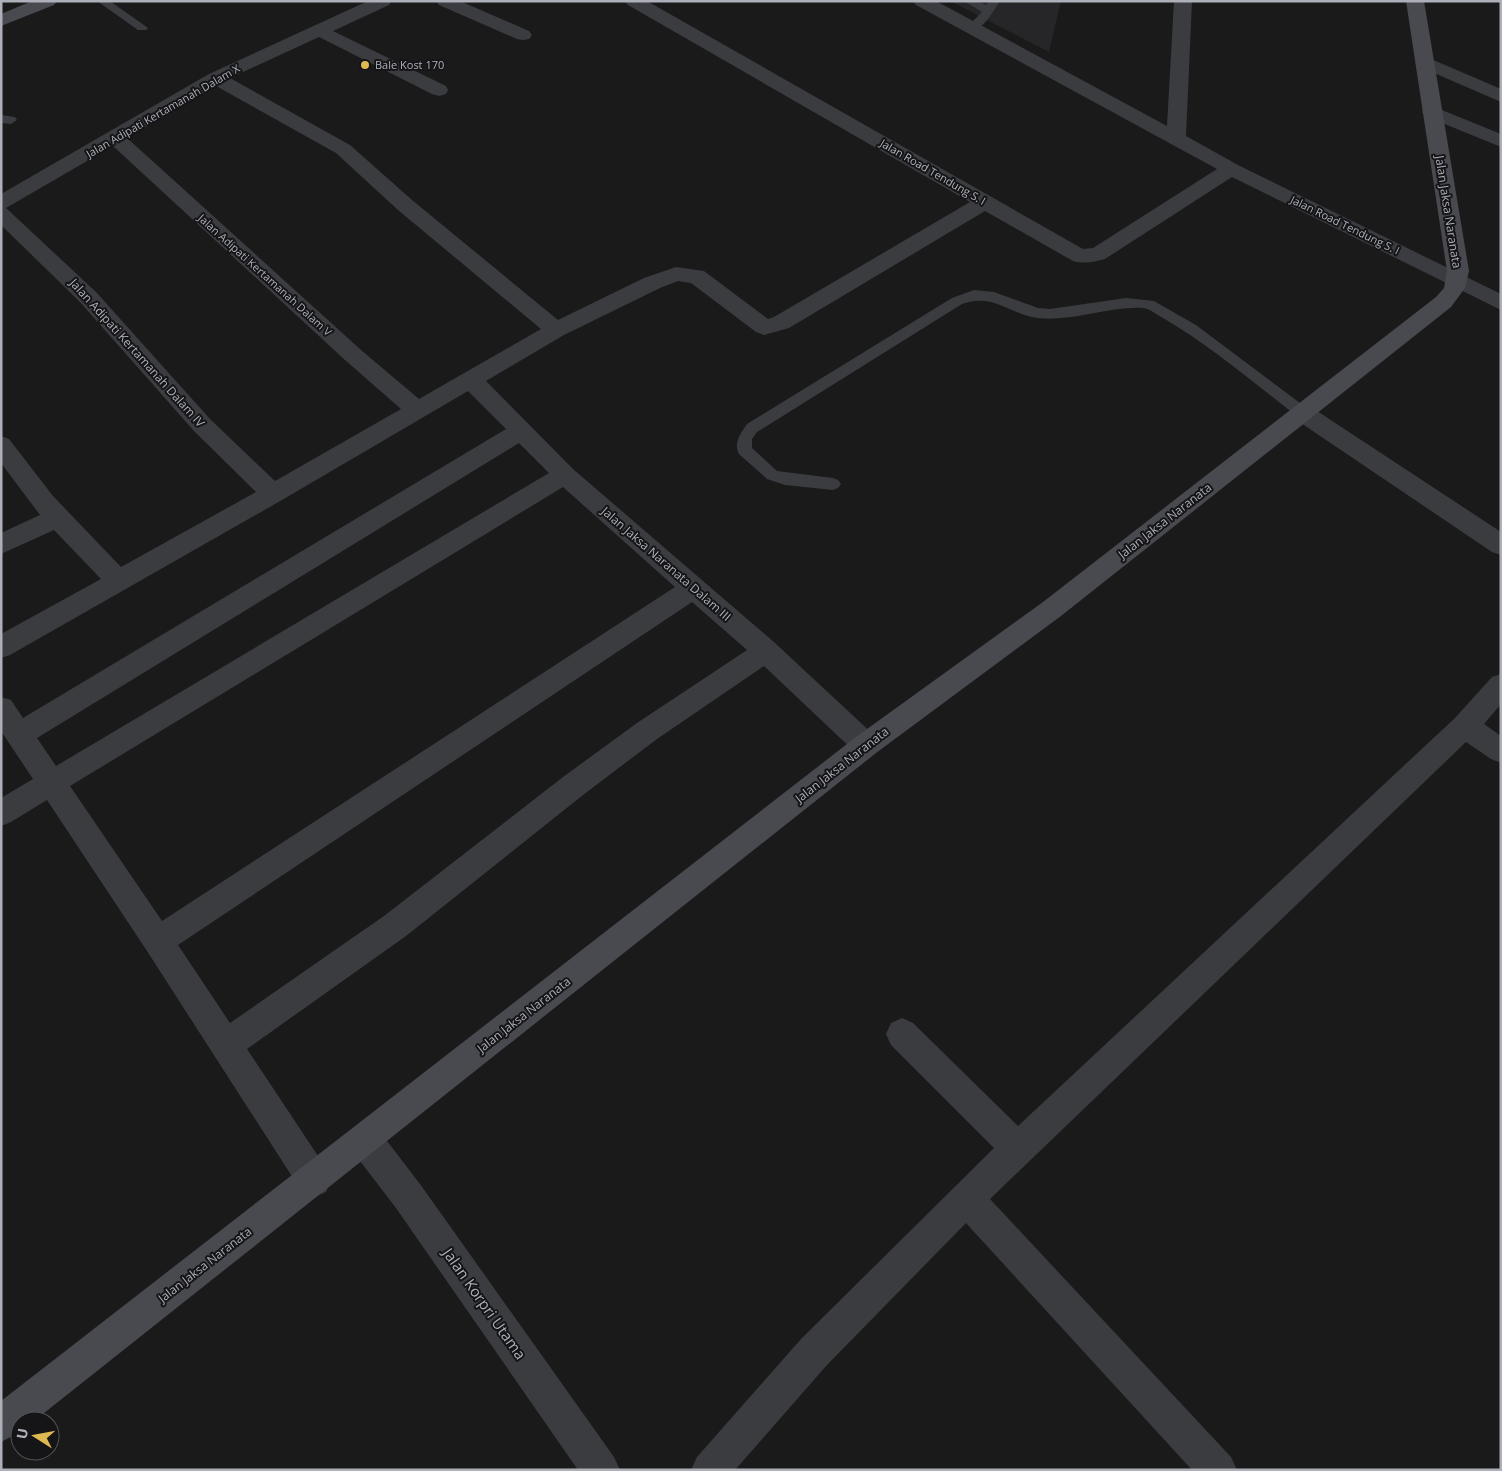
<svg xmlns="http://www.w3.org/2000/svg" width="1502" height="1471" font-family="'Open Sans',sans-serif">
<style>
.built{fill:#262628}
.lines{fill:none;stroke-linecap:round;stroke-linejoin:round}
.service{fill:#3b3c40;fill-rule:evenodd}
.minor{fill:#3b3c40;fill-rule:evenodd}
.secondary{fill:#494a50;fill-rule:evenodd}
.poi-dot{fill:#deb850;stroke:#151517;stroke-width:2}
.labels{text-anchor:middle;stroke-width:4;stroke-linejoin:round;paint-order:stroke}
.far-poi-label{font-size:11px;fill:#aeb0b9;stroke:#151517;text-anchor:start}
.far-street-label{font-size:11px;fill:#aeb0b9;stroke:#151517}
.street-label{font-size:12px;fill:#aeb0b9;stroke:#151517}
.near-street-label{font-size:15px;fill:#aeb0b9;stroke:#151517}
</style>
<rect width="100%" height="100%" fill="#1a1a1b"/>
<polygon class="built" points="950,1 1061,1 1049,52"/>
<g class="lines">
<g class="service">
<polygon points="97,1 110,1 148,28 146,30 138,30"/>
<path d="M964,1h14l8,4 3,-4h11c-7,10 -15,27 -28,30l-6,-3 16,-16z"/>
<polygon points="1,115 15,117 17,120 11,124 1,123"/>
<path d="M974,290l20,2 44,16 12,1 76,-11 28,3 42,24 112,84 2,4 -2,4 -5,1 -5,-1c-44,-34 -87,-71 -135,-99 -6,-3 -13,-9 -20,-10 -35,-2 -70,14 -105,10 -30,-4 -44,-25 -76,-14l-205,128 -5,7v9l25,23 56,7 5,2 3,4 -3,4 -5,2 -48,-5 -18,-6 -28,-25c-6,-11 2,-21 8,-30l205,-126z"/>
</g>
<g class="minor">
<path d="M368,1h24l-3,4 -56,26 113,55 2,4 -2,4 -7,2 -7,-2 -113,-57 -89,41 120,67 62,55 146,120 86,-42 32,-11 28,4 64,48 6,-2 196,-115 -342,-197 -3,-4h22l436,248 10,-1 124,-79 -301,-164 -3,-4h23l231,125 7,-125h18l-6,135 52,29 263,129v16l-269,-133 -127,82c-10,3 -22,5 -32,2l-88,-50 -196,117 -25,7 -8,-3 -65,-49 -13,-2 -18,7 -96,47 -78,46 87,88 202,174 101,94 4,8 -4,8 -10,4 -10,-4 -92,-87 -107,73 -74,56 -177,141 -159,113 79,119 5,12 -5,12 -12,5 -12,-5 -155,-241 -100,-151 -36,22 -10,4v-28l32,-19 -32,-48v-34l10,3 12,18 483,-289 -38,-38 -186,109 -272,155 -9,3v-24l100,-55 -47,-49 -53,24v-21l39,-18 -39,-52v-27l8,3 44,57 68,71 135,-75 -62,-61 -114,-129 -79,-77v-31l208,-120zM216,86l120,67 62,57 143,119 -122,70 -58,-49 -234,-212zM113,146l232,214 56,49 -126,72 -65,-62 -114,-127 -90,-84zM519,443l30,30 -493,293 -19,-28zM563,487l112,100 -513,334 -92,-135zM692,602l55,48 -110,73 -74,54 -179,139 -154,107 -52,-78z"/>
<polygon points="436,1 460,1 529,31 532,35 529,39 523,40 517,39 439,5"/>
<polygon points="1424,56 1501,89 1501,102 1418,66 1415,62 1418,58"/>
<polygon points="1432,106 1501,134 1501,147 1425,116 1422,112 1425,108"/>
<polygon points="1303,405 1311,407 1501,532 1501,555 1492,552 1295,419 1291,413 1295,407"/>
<polygon points="1501,674 1501,704 1484,724 1501,736 1501,763 1491,759 1466,742 990,1199 1231,1457 1237,1470 1192,1470 966,1223 827,1365 735,1470 691,1470 697,1457 801,1339 994,1148 891,1045 886,1034 891,1023 902,1018 913,1023 1018,1126 1455,718 1492,677"/>
<polygon points="365,1123 377,1128 420,1184 614,1457 620,1470 578,1470 396,1208 353,1152 348,1140 353,1128"/>
</g>
<g class="secondary">
<polygon points="32,1 57,1 54,5 1,26 1,14"/>
<polygon points="1406,1 1424,1 1469,271 1465,288 1451,307 1061,616 876,753 34,1421 20,1421 20,1432 1,1442 1,1401 856,737 1043,602 1436,297 1444,288 1447,271"/>
</g>
</g>
<circle class="poi-dot" cx="365" cy="65" r="5"/>
<g class="labels">
<g class="far-poi-label">
<text x="375" y="69">Bale Kost 170</text>
</g>
<g class="far-street-label">
<text transform="translate(163 111) rotate(-30)" y="4">Jalan Adipati Kertamanah Dalam X</text>
<text transform="translate(933 172) rotate(30)" y="4">Jalan Road Tendung S. I</text>
<text transform="translate(1345 225) rotate(26)" y="4">Jalan Road Tendung S. I</text>
<text transform="translate(265 275) rotate(42)" y="4">Jalan Adipati Kertamanah Dalam V</text>
</g>
<g class="street-label">
<text transform="translate(1448 212) rotate(81)" y="4">Jalan Jaksa Naranata</text>
<text transform="translate(137 353) rotate(48)" y="4">Jalan Adipati Kertamanah Dalam IV</text>
<text transform="translate(1165 521) rotate(-38)" y="4">Jalan Jaksa Naranata</text>
<text transform="translate(666 564) rotate(41)" y="4">Jalan Jaksa Naranata Dalam III</text>
<text transform="translate(842 765) rotate(-38)" y="4">Jalan Jaksa Naranata</text>
<text transform="translate(524 1015) rotate(-38)" y="4">Jalan Jaksa Naranata</text>
<text transform="translate(205 1265) rotate(-38)" y="4">Jalan Jaksa Naranata</text>
</g>
<g class="near-street-label">
<text transform="translate(484 1304) rotate(55)" y="5">Jalan Korpri Utama</text>
</g>
</g>
<rect width="1502" height="1471" fill="none" stroke="#aeb0b9" stroke-width="5"/>
<g transform="translate(35 1436) rotate(281)"><circle r="24" fill="#151517" stroke="#525358"/>
<path d="M0-4L9 19L0 12L-9 19Z" fill="#deb850"/>
<text y="-8" font-size="14" font-weight="bold" text-anchor="middle" fill="#aeb0b9">U</text>
</g>
</svg>
